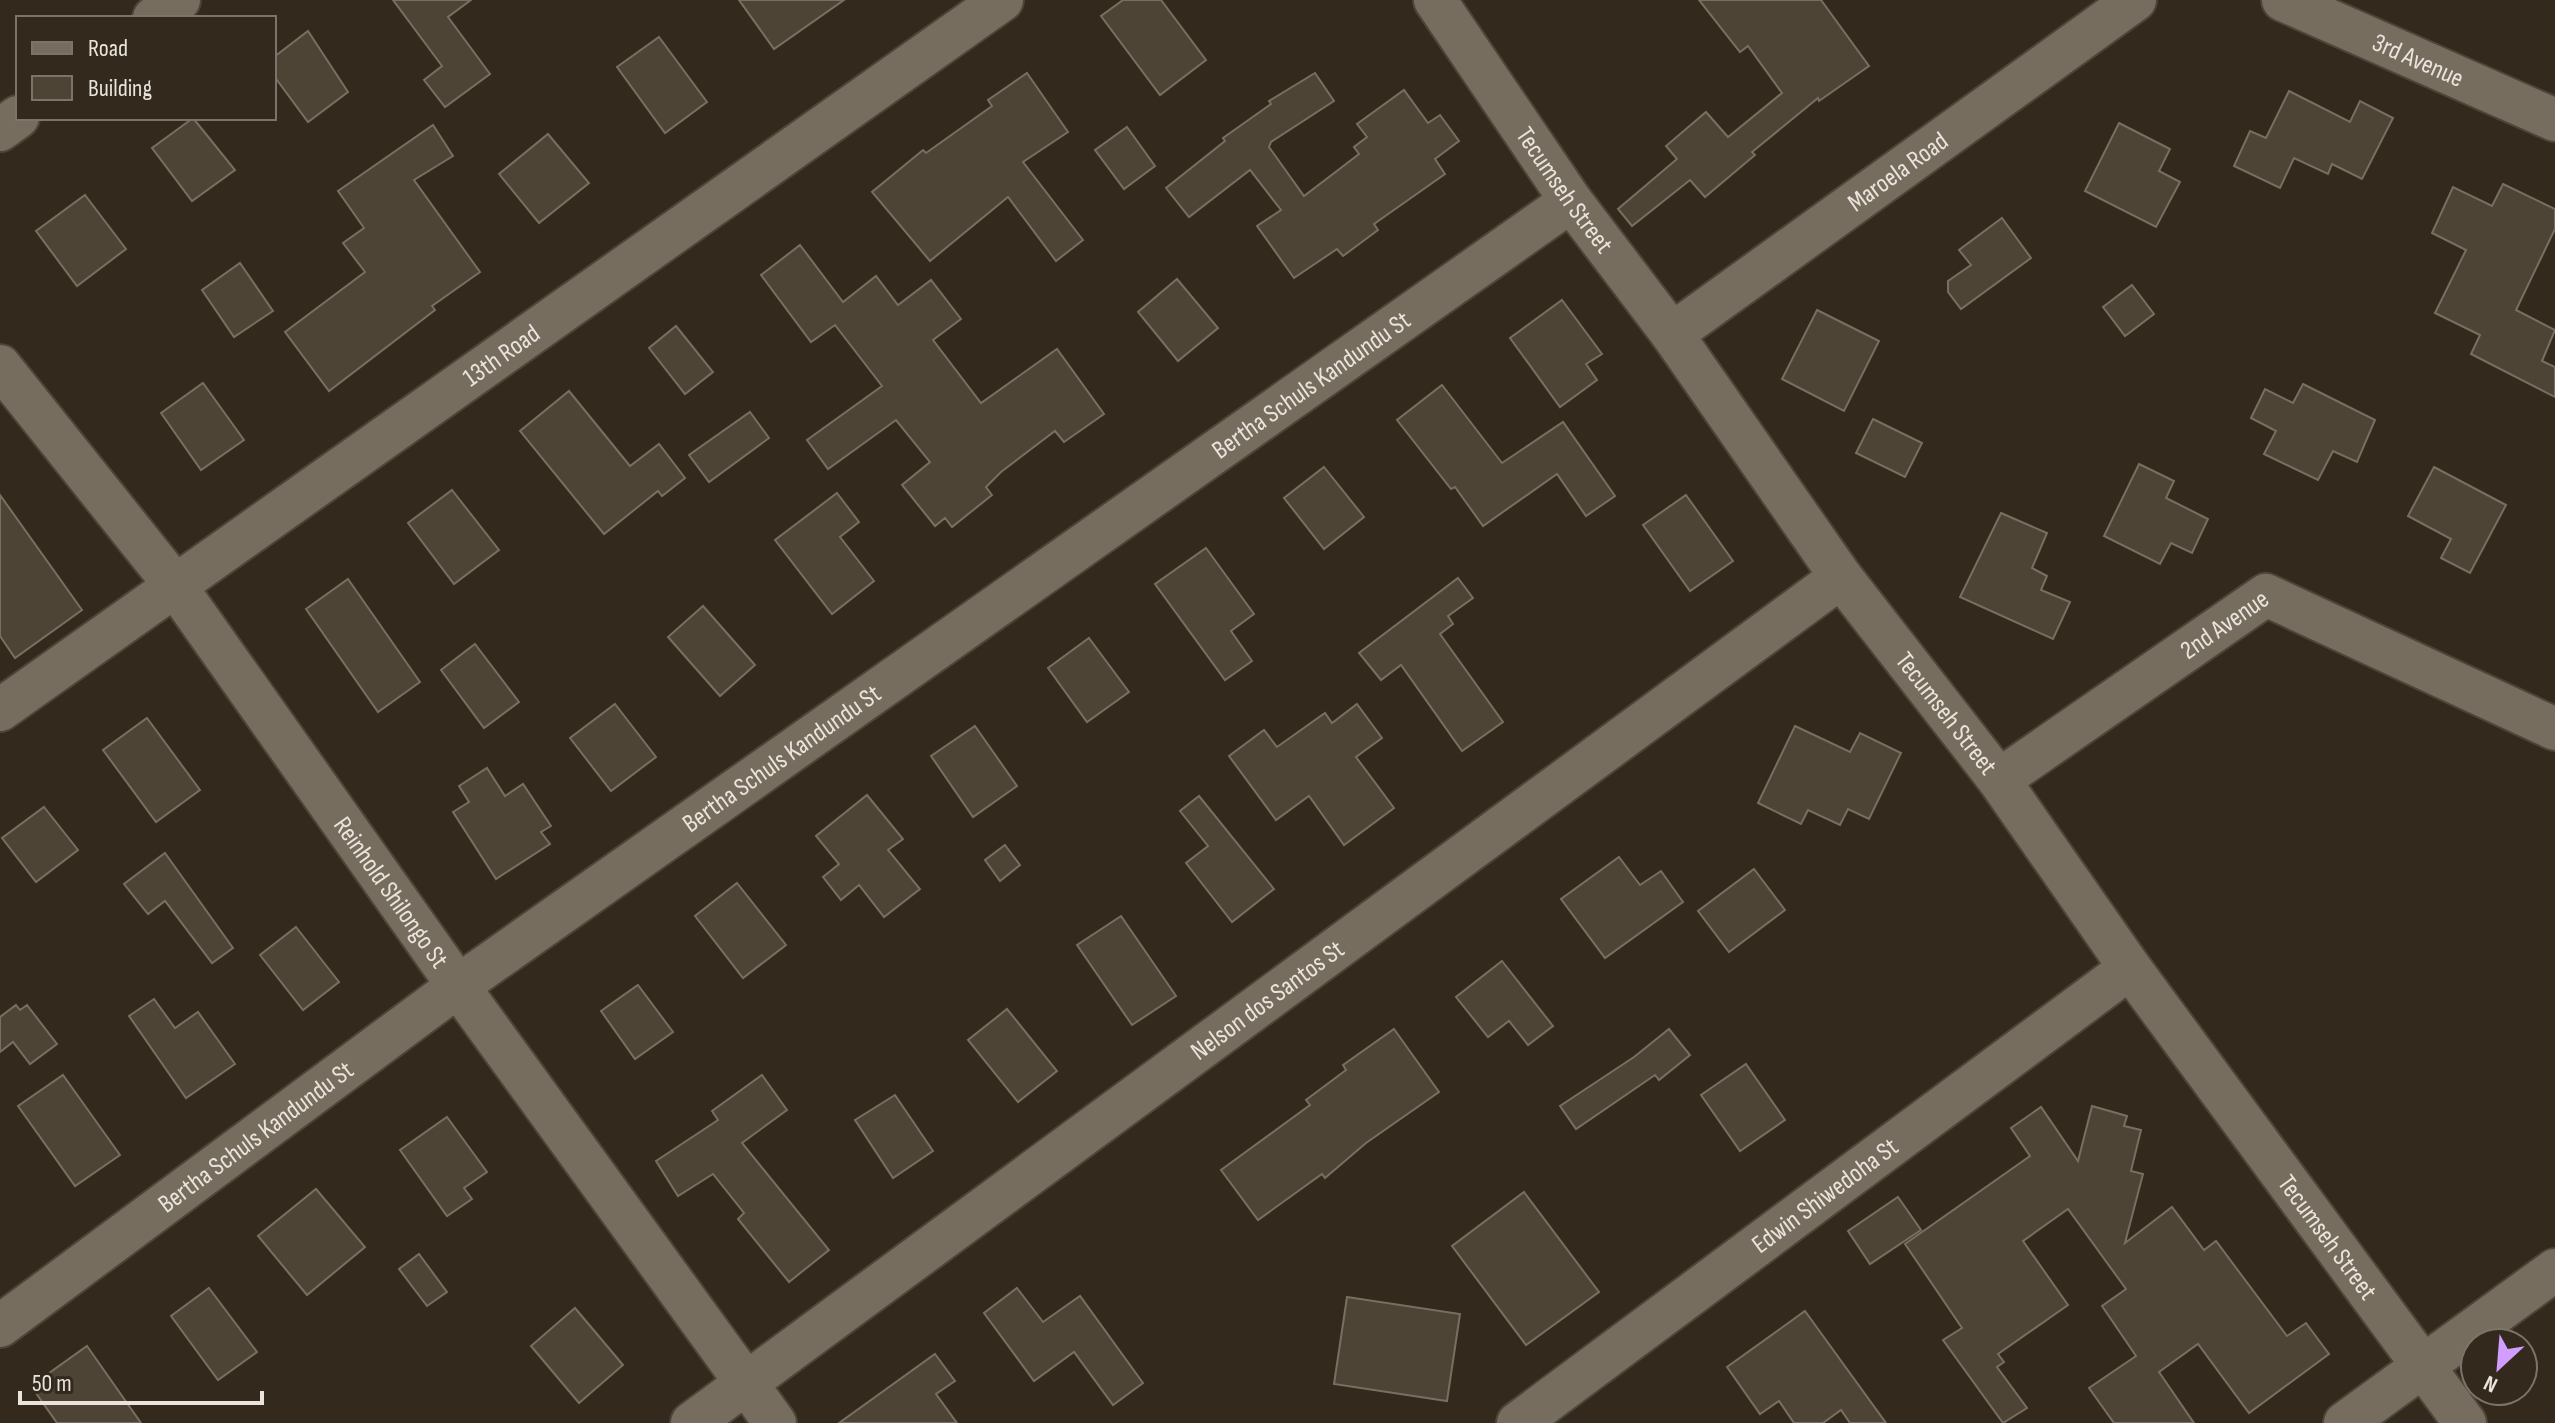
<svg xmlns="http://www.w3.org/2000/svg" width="2555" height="1423" font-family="'Sofia Sans Condensed',sans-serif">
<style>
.building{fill:#4d4436;stroke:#796f60;stroke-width:2}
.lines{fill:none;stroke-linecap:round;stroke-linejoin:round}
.minor-casing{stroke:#4d453a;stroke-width:46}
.minor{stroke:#776d5e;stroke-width:42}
.labels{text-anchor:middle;stroke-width:8;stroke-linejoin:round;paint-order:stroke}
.street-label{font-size:26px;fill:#eae4dc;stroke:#332a1d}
</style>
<rect width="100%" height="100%" fill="#332a1d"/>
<g class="building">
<polygon points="393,0 471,0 448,17 490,74 445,107 424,80 442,66"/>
<polygon points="739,0 844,0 774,49"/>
<polygon points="1123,0 1161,0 1206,60 1160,95 1101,16"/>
<polygon points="1699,0 1821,0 1869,66 1819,101 1818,98 1752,152 1755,155 1705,197 1690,180 1632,226 1618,209 1677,159 1666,146 1706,112 1728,137 1782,93 1748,46 1740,52"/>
<polygon points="308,31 348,92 308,122 274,76 274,57"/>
<polygon points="659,37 707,102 665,133 617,67"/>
<polygon points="1027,73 1068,132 1023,162 1083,240 1056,261 1008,197 930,261 872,192 923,150 926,153 992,106 988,100"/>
<polygon points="1315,73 1334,101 1271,142 1269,147 1304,196 1359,154 1354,147 1367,137 1357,124 1404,90 1428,123 1440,115 1459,141 1435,159 1445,174 1374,224 1378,230 1343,256 1337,249 1294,278 1257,226 1281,210 1250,170 1189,217 1166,188 1225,141 1223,138 1271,104 1269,101"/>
<polygon points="2289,91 2350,122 2360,101 2393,118 2362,179 2332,164 2328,174 2294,158 2280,188 2234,166 2250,131 2266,138"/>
<polygon points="193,118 235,170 192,201 152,148"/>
<polygon points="2119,123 2170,149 2159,171 2180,182 2156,227 2085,191"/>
<polygon points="433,125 453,156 414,180 480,272 432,306 435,310 329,391 285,332 365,272 343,243 364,228 338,191"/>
<polygon points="1127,127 1155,166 1124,189 1095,150"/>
<polygon points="548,134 589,183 539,223 499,174"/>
<polygon points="2503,184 2555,209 2555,229 2516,310 2555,330 2542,361 2555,367 2555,397 2471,354 2480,335 2435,313 2466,250 2432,233 2453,187 2492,206"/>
<polygon points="85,195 126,249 77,286 36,231"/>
<polygon points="2002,218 2031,258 1961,309 1948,292 1948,281 1971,265 1959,250"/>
<polygon points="800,245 843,302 876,276 898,305 931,280 961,319 933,340 981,403 1057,349 1104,414 1064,442 1055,431 1001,472 986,487 992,495 952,527 945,518 935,526 902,485 930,462 896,420 828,469 807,440 882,386 835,325 811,342 761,275"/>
<polygon points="240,263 273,311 234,337 202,290"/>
<polygon points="1177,279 1218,328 1178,361 1138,312"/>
<polygon points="2132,285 2154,314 2125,336 2103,307"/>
<polygon points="1562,300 1602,354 1586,364 1597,380 1560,407 1510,338"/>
<polygon points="1817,310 1879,341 1844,411 1782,379"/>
<polygon points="676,326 713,372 685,394 649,348"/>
<polygon points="203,383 244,440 201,470 161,413"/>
<polygon points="2303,384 2375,420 2357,462 2333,451 2318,480 2264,454 2276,431 2251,418 2265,389 2293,403"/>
<polygon points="1442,385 1502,463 1563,422 1615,496 1586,516 1557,474 1483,526 1455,487 1451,489 1397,420"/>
<polygon points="569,391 630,466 659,444 685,478 662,496 658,491 604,534 520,431"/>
<polygon points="750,412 769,438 709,482 689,455"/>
<polygon points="1873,419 1922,443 1905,477 1856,453"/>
<polygon points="2139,464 2174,481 2166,498 2208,519 2192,553 2171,543 2160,564 2104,536"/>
<polygon points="1324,467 1364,517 1324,549 1284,498"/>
<polygon points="2434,467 2506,505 2470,573 2441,558 2451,539 2408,516"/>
<polygon points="452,490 499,550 454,584 408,523"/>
<polygon points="837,493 859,522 840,537 874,581 832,614 775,540"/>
<polygon points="0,495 82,610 15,658 0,636"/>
<polygon points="1686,495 1733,561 1690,591 1643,525"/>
<polygon points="2001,513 2047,533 2032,568 2047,576 2041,590 2070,602 2053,639 1960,597"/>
<polygon points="1206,548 1254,614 1231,631 1252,661 1225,680 1155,584"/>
<polygon points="1458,578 1473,598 1448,616 1453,624 1440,634 1503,722 1462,751 1401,665 1381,680 1359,653"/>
<polygon points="348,579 420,682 378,712 306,609"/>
<polygon points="703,606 755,665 720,696 668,637"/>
<polygon points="1089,638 1129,692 1087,722 1048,668"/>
<polygon points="475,644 519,702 484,728 441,670"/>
<polygon points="615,704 656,757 611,791 570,738"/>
<polygon points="1357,704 1382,738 1356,757 1394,808 1344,845 1309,796 1276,820 1229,756 1264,730 1277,747 1325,713 1332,723"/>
<polygon points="147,718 200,790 156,822 103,750"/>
<polygon points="975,726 1017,786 973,817 931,756"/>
<polygon points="1795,726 1850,752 1860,733 1901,753 1869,819 1848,809 1840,825 1808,810 1801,824 1758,803"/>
<polygon points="487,768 505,796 523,784 551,826 541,832 550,844 496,879 453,812 469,802 459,786"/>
<polygon points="867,795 903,839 888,850 920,889 884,917 859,885 841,900 823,877 839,864 816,836"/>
<polygon points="1199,796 1274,889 1232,922 1186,863 1208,846 1180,811"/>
<polygon points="44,807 78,850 36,882 2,838"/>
<polygon points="1005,845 1020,865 1000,881 985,860"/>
<polygon points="165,853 233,948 212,963 165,901 148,914 124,884"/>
<polygon points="1619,857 1640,885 1661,871 1683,902 1605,958 1561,899"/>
<polygon points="1754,869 1785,910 1729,952 1698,911"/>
<polygon points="737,883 786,945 743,978 695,916"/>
<polygon points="1121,916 1176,996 1132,1025 1077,945"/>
<polygon points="296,927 339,982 303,1010 260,955"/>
<polygon points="1502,961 1553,1026 1528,1045 1509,1021 1488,1037 1456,997"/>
<polygon points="638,985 673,1032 635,1059 601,1011"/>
<polygon points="154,999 175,1028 198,1012 235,1064 186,1098 129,1016"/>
<polygon points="16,1005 20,1010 27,1005 57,1044 30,1064 13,1042 0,1052 0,1017"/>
<polygon points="1007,1009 1057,1071 1018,1102 968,1040"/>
<polygon points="1394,1029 1439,1092 1366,1143 1325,1178 1322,1174 1258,1220 1221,1170 1310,1105 1306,1100 1346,1070 1343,1065"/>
<polygon points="1669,1029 1690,1055 1659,1080 1655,1075 1576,1129 1560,1106 1634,1057"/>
<polygon points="1746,1064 1785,1120 1740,1151 1701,1095"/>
<polygon points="63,1075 120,1155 75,1186 18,1106"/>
<polygon points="762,1075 787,1110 742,1143 829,1250 789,1282 738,1219 744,1213 713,1174 678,1196 656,1161 718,1120 712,1111"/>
<polygon points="895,1095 933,1151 893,1178 855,1120"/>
<polygon points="2092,1106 2127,1116 2124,1126 2141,1130 2131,1171 2143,1174 2125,1243 2172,1207 2204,1250 2216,1241 2287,1336 2306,1323 2329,1354 2249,1413 2198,1344 2159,1372 2194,1423 2114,1423 2089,1388 2136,1356 2102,1306 2126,1289 2068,1209 2023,1241 2068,1305 1998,1354 2004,1362 1997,1367 2027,1408 2003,1423 1943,1340 1962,1328 1905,1244 2030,1156 2011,1128 2041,1107 2078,1161"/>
<polygon points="447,1117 487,1172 464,1188 472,1199 447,1216 400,1150"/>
<polygon points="316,1189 365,1247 307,1295 258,1236"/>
<polygon points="1524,1192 1599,1292 1526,1345 1452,1246"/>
<polygon points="1898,1197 1921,1230 1870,1264 1848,1231"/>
<polygon points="419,1254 447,1292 427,1306 399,1269"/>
<polygon points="209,1288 257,1352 218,1380 171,1316"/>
<polygon points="1017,1288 1043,1322 1080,1296 1143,1383 1113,1405 1074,1352 1034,1381 984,1313"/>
<polygon points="1347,1297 1460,1314 1447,1401 1334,1384"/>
<polygon points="575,1308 623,1365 579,1403 531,1346"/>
<polygon points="1805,1311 1886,1423 1850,1423 1841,1410 1823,1423 1794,1423 1779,1401 1760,1414 1727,1367"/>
<polygon points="87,1346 141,1423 57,1423 31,1386"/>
<polygon points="935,1354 955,1381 936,1394 957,1423 839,1423"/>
</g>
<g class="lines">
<defs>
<g id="minor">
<path id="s1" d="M1435,0l136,201 101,133 169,243 158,203 131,188 335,455"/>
<path id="s2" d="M2283,0l272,120"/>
<polyline points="154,18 179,0"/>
<polyline points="0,130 18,117"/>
<path id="s3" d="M1672,334l463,-334"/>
<path id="s4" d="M0,366l174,218 284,402 317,437"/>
<path id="s5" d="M0,710l1002,-710"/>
<path id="s6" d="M1999,780l267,-185 289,134"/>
<path id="s7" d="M0,1326l458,-340 1113,-785"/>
<path id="s8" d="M692,1423l1149,-846"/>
<path id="s9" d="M1518,1423l612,-455"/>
<polyline points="2345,1423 2555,1270"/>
</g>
</defs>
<use href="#minor" class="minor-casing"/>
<use href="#minor" class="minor"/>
</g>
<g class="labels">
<g class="street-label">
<text dy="9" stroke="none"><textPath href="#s2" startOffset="148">3rd Avenue</textPath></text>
<text dy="9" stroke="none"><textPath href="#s3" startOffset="278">Maroela Road</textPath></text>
<text dy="9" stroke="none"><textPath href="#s1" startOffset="230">Tecumseh Street</textPath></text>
<text dy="9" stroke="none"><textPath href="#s5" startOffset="614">13th Road</textPath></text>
<text dy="9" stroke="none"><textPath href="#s7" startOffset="1614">Bertha Schuls Kandundu St</textPath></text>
<text dy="9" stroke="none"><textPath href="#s6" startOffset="274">2nd Avenue</textPath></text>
<text dy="9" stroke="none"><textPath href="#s1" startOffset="878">Tecumseh Street</textPath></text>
<text dy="9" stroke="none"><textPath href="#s7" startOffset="966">Bertha Schuls Kandundu St</textPath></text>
<text dy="9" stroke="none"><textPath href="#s4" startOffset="656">Reinhold Shilongo St</textPath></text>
<text dy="9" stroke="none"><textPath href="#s8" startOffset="714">Nelson dos Santos St</textPath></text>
<text dy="9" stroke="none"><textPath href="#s7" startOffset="318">Bertha Schuls Kandundu St</textPath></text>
<text dy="9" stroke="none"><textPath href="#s9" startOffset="382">Edwin Shiwedoha St</textPath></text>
<text dy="9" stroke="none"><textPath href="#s1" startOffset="1526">Tecumseh Street</textPath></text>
</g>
</g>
<rect x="16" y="16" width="260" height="104" fill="#332a1d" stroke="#7c7469" stroke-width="2"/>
<rect x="32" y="42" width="40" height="12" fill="#776d5e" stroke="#7c7469" stroke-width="2"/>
<text x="88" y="56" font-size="24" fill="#eae4dc">Road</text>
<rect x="32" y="76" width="40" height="24" fill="#4d4436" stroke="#7c7469" stroke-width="2"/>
<text x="88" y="96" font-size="24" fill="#eae4dc">Building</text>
<g transform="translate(2499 1367) rotate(206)"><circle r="38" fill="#332a1d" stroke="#7c7469" stroke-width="2"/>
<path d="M0-6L14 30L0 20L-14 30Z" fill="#d19dfe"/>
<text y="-12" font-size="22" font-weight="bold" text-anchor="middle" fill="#eae4dc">N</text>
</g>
<path d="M20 1391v12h242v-12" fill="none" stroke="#eae4dc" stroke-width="4"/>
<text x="32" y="1391" font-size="24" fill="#eae4dc" stroke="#332a1d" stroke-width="6" paint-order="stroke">50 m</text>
</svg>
